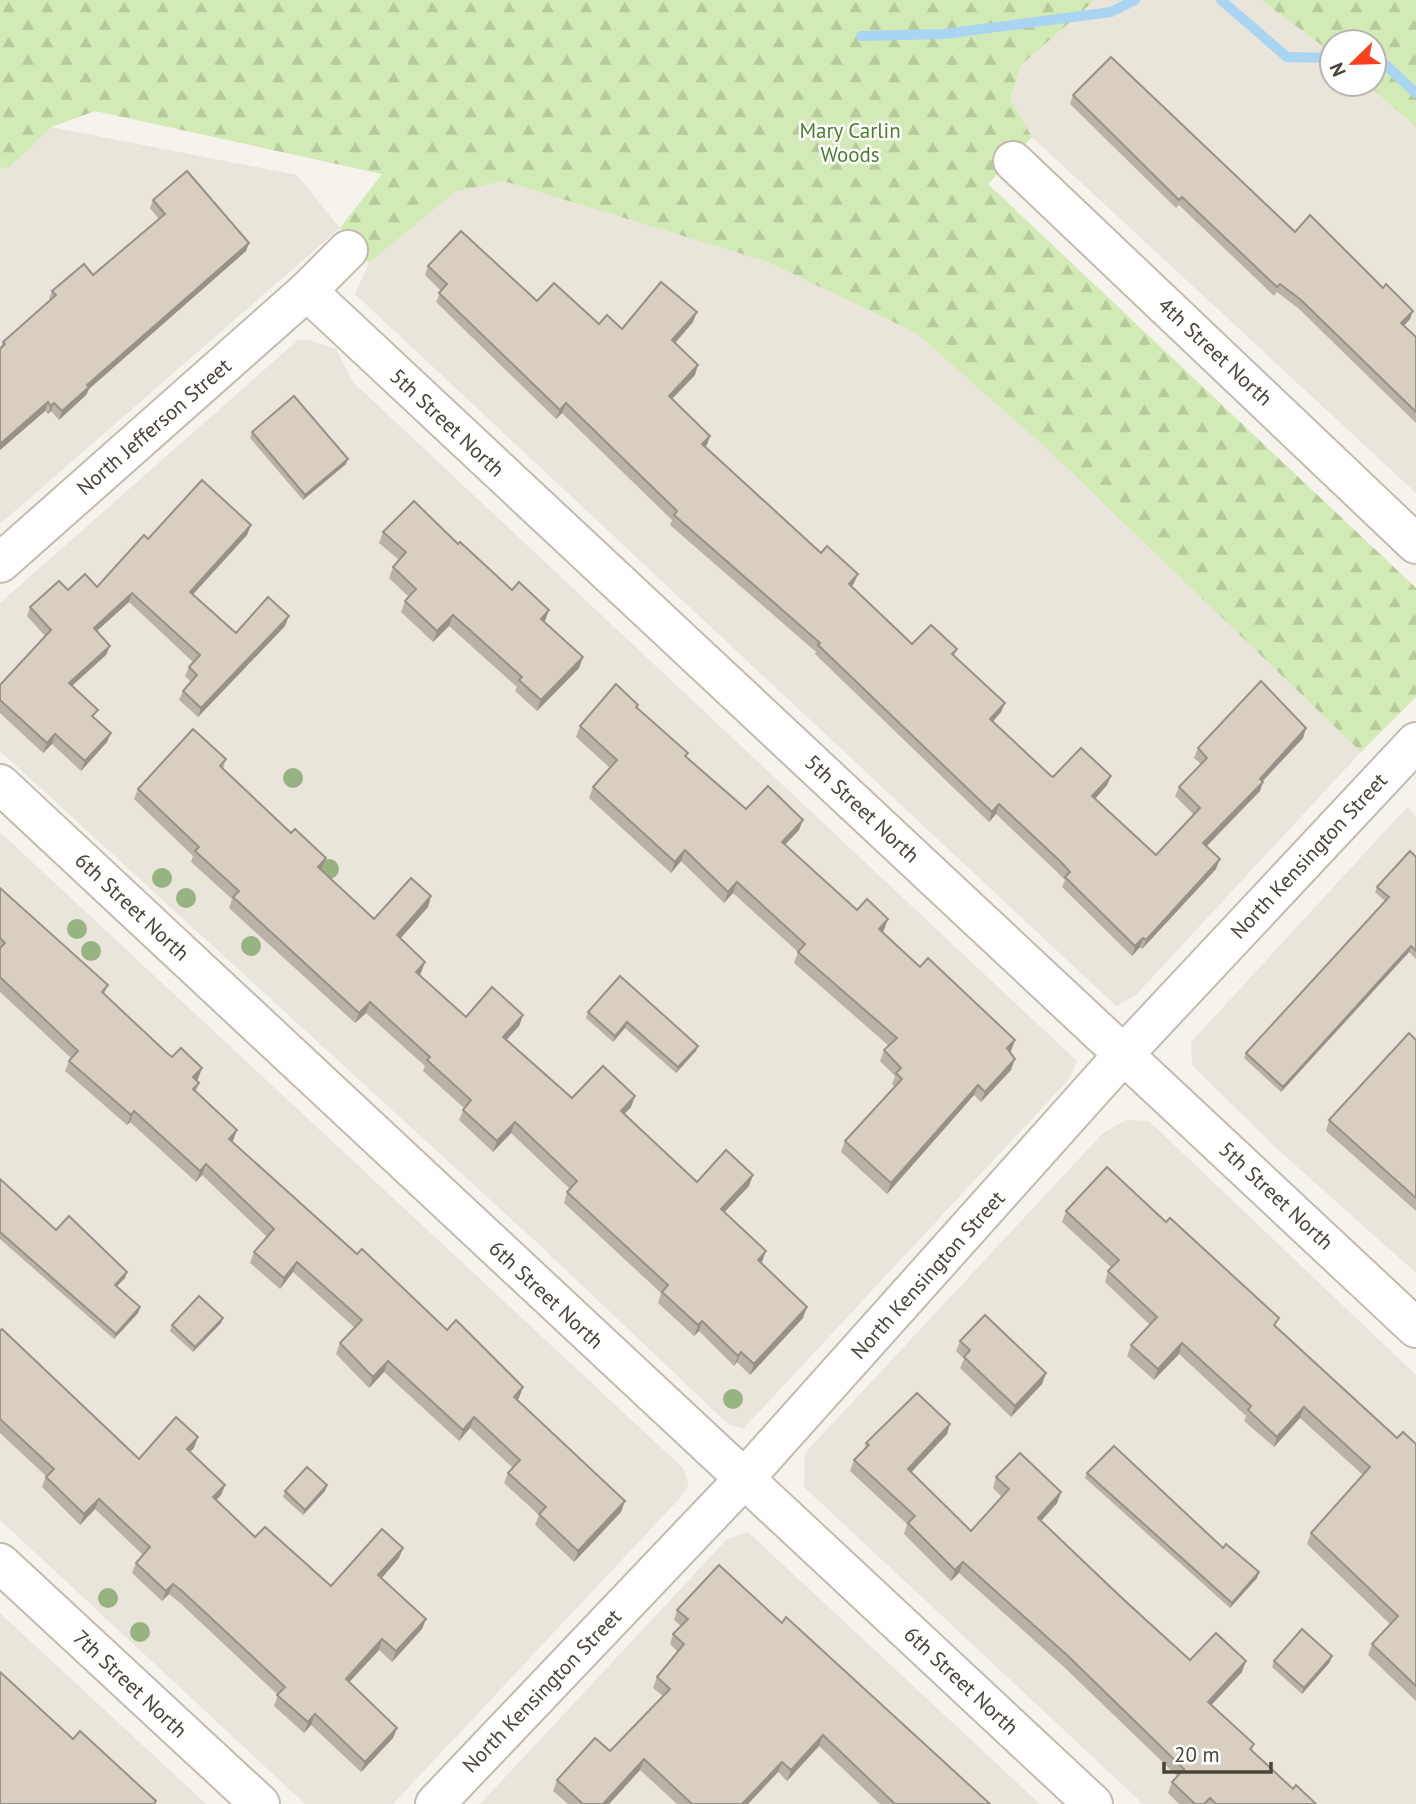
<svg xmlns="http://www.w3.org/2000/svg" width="1416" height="1804" font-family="'PT Sans',sans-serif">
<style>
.residential{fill:#eae5da}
.forest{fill:url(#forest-firs)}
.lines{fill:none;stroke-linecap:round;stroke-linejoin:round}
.stream{stroke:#a9d4f2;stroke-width:10}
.minor-casing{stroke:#c2bbae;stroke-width:42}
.minor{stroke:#fff;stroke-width:38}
.tree{fill:#97b381}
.wall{fill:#bab2a6}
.shaded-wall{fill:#979187}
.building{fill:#d8cfc1;stroke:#979187;stroke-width:2}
.labels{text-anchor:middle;stroke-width:5;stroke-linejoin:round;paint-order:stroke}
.park-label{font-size:21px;fill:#4a7f2a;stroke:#fff}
.street-label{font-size:21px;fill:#4b4439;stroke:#fff}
</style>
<defs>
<pattern id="forest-firs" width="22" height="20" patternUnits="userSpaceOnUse" patternTransform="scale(1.75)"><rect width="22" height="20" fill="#d2eab5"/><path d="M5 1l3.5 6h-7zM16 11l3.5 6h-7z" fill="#b6ca9c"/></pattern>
</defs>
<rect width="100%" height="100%" fill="#f6f3ec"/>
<g class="residential">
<polygon points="1095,0 1261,0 1332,53 1332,84 1367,84 1416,127 1416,493 1032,137 1010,99 1021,65"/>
<polygon points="51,127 297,175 340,228 0,524 0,168 9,168"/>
<polygon points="503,181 768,262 916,333 1046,448 1361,752 1136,995 1116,1006 355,294 369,263 455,192"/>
<polygon points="298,340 309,340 336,349 353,382 1077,1061 1069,1079 744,1428 729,1425 546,1251 0,751 0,603"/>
<polygon points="1408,806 1416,818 1416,1273 1275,1147 1192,1065 1191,1042"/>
<polygon points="0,832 683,1468 689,1484 679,1499 393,1804 305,1804 0,1520"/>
<polygon points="1126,1120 1149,1121 1416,1375 1416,1804 1143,1804 804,1487 805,1453 1103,1133"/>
<polygon points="748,1532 1040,1804 480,1804 727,1539"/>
<polygon points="0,1613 206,1804 0,1804"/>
</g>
<g class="forest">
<polygon points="0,0 1095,0 1021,65 1010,99 1032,137 988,184 1416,588 1416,697 1361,752 1046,448 916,333 768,262 503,181 455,192 369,263 340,228 382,174 95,111 51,127 9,168 0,168"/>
<polygon points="1261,0 1416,0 1416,127 1367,84 1374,84 1374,42 1332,42 1332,53"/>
</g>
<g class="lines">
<g class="stream">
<polyline points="1221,0 1287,57 1332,58"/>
<polyline points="861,36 944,34 1111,12 1135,0"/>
<polyline points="1374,54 1416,93"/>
</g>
<defs>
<g id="minor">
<polyline points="1013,161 1416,544"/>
<polyline points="307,291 1416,1328"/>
<polyline points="0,563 307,291 348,250"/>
<polyline points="0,784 1093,1804"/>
<polyline points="0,1563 260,1804"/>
<polyline points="435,1804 743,1480 1124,1054 1416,742"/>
</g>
</defs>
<use href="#minor" class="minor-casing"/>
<use href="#minor" class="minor"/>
</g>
<g class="tree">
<circle cx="293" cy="778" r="10"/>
<circle cx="329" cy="869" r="10"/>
<circle cx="162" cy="878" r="10"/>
<circle cx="186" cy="898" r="10"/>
<circle cx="77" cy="929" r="10"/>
<circle cx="251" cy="946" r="10"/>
<circle cx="91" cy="951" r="10"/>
<circle cx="733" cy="1399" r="10"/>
<circle cx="108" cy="1598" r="10"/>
<circle cx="140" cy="1632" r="10"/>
</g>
<g class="wall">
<polygon points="1073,95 1295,232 1410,319 1404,326 1416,337 1416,423 1298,308 1277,292 1274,296 1179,205 1176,208 1070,104"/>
<polygon points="153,200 246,251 89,389 86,395 59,420 51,411 48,414 45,411 0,450 0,349 3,342 50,300 49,299 52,291 93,275 159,219 150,208"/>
<polygon points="428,266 537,301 599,324 622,329 693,322 675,343 695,375 672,399 710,436 705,447 821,553 858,574 854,583 852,587 912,644 957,649 954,656 1005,703 1001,712 993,721 1051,776 1053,777 1111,776 1107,785 1095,799 1156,855 1194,815 1175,796 1179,787 1201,764 1194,758 1198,748 1306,728 1303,738 1263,781 1260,791 1206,846 1216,869 1142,949 1140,947 1132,956 1062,887 1065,880 1057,872 996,814 989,822 815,654 816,652 670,525 672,520 562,413 556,419 436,302 441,291 425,275"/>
<polygon points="252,432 346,464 303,500 250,438"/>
<polygon points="251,525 247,535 193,594 236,633 285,626 198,717 179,700 183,691 191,682 185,676 189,667 193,662 129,602 97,631 110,646 106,655 72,686 94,718 111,733 107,742 81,771 52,744 43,753 0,713 0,685 45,636 27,616 30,607 68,590 97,587 148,539"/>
<polygon points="383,532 458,544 583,657 579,668 537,711 515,691 517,687 449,626 433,642 401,612 405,601 409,597 389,578 393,567 399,560 379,543"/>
<polygon points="638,705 637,708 688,753 686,757 746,809 799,830 785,845 857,910 884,930 882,932 920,967 1015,1040 1010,1052 1011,1070 981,1102 974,1095 887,1194 841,1152 845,1141 895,1087 892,1084 895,1076 880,1061 884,1050 889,1046 794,963 798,952 733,893 724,903 681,861 671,873 589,798 593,787 610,768 576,737 580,726"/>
<polygon points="226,759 223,769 322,868 321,870 374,919 431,896 428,907 400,938 421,973 419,974 466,1017 523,1015 519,1026 507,1040 572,1098 631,1107 624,1114 697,1182 749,1186 724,1212 766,1251 761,1263 803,1318 750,1375 737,1362 734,1366 699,1331 694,1336 658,1303 661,1293 564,1203 567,1192 570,1189 511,1133 493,1152 459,1120 464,1108 423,1071 425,1066 366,1013 355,1023 229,908 232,899 191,862 193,856 134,799 138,789"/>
<polygon points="1416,857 1416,959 1409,952 1281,1092 1244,1058 1246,1053 1385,901 1375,892 1377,887"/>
<polygon points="0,888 108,985 104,994 167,1053 198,1079 197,1081 199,1083 196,1092 237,1130 232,1142 519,1398 517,1400 621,1512 574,1562 535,1525 539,1515 504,1483 508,1473 513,1468 470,1428 459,1441 384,1372 369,1388 336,1354 340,1343 355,1328 293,1272 280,1289 250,1263 254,1252 267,1237 202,1175 196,1182 130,1122 127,1125 65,1071 69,1061 71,1058 0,992"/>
<polygon points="620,976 698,1046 696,1051 676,1073 625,1028 613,1042 586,1018 588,1012"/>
<polygon points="1416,1040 1416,1211 1326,1131 1329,1120"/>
<polygon points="0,1179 56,1230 127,1272 125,1278 117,1286 140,1307 138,1313 114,1339 0,1239"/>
<polygon points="1066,1211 1276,1327 1397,1438 1416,1444 1416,1701 1368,1655 1372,1644 1390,1624 1307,1544 1311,1533 1363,1475 1300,1418 1274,1447 1244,1421 1246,1416 1179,1354 1154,1380 1127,1356 1131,1345 1150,1325 1105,1282 1108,1271 1112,1268 1062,1222"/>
<polygon points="223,1318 221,1323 193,1352 170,1331 172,1325"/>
<polygon points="0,1331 139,1459 194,1448 190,1452 225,1485 221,1495 216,1500 255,1537 331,1586 399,1558 381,1578 426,1619 422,1629 392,1662 379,1650 349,1682 397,1728 393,1738 361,1772 311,1725 304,1733 274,1706 278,1695 179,1602 169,1594 162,1601 132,1573 136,1563 143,1555 95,1509 80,1525 42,1487 46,1476 0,1433"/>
<polygon points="960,1341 1046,1373 1042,1384 1011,1417 960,1368 964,1359 956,1351"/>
<polygon points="950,1424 947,1434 911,1472 971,1531 1002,1497 993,1488 996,1477 1061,1492 1057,1503 1041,1521 1190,1660 1242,1672 1211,1705 1254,1744 1252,1750 1293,1789 1316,1804 1179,1804 1168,1793 1172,1782 1177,1776 1064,1667 959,1573 951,1581 904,1534 907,1524 850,1471 854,1460 864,1450 866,1443"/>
<polygon points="1087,1473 1223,1548 1259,1572 1257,1578 1230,1608 1085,1478"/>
<polygon points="327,1485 325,1491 303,1515 283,1497 285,1491"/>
<polygon points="677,1610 782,1623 990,1804 880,1804 819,1746 787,1781 778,1772 748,1804 677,1804 640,1770 609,1804 568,1804 553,1791 557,1780 610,1751 663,1696 653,1688 657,1677 678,1652 670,1644 673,1634 681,1626 674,1620"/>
<polygon points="1274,1661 1330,1662 1302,1694 1272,1667"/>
</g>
<g class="shaded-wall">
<polygon points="249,243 246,251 89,389 86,395 59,420 62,411 87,385"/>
<polygon points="1413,311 1410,319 1398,332 1401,323"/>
<polygon points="697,312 693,322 669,350 672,340"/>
<polygon points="698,365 695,375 665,406 669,396"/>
<polygon points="48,402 45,411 0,450 0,444"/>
<polygon points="54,403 51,411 48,414 51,406"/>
<polygon points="566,403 562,413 556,419 560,410"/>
<polygon points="710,436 707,445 698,454 702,444"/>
<polygon points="348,459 346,464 303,500 305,495"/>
<polygon points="251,525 247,535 187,601 190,592"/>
<polygon points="858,574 854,583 845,594 849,584"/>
<polygon points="132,593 129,602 90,637 94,628"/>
<polygon points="549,610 545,621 537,629 541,619"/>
<polygon points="453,615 449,626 433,642 437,631"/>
<polygon points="289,616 285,626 198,717 201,708"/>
<polygon points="110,646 106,655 65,692 69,683"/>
<polygon points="583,657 579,668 537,711 541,700"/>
<polygon points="1005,703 1001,712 987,728 990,719"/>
<polygon points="1306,728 1303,738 1256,788 1260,779"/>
<polygon points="111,733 107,742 81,771 85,761"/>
<polygon points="55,734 52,744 43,753 47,743"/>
<polygon points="1111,776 1107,785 1089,806 1092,796"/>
<polygon points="1263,782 1260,791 1200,853 1203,843"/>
<polygon points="999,804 996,814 989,822 992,812"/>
<polygon points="803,820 799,830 778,852 782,842"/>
<polygon points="685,850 681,861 671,873 675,862"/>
<polygon points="326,858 322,868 314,877 318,867"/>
<polygon points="1220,859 1216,869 1142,949 1146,940"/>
<polygon points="737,882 733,893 724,903 728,892"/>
<polygon points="431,896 428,907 394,946 397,935"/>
<polygon points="888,919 884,930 875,940 879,929"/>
<polygon points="1143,938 1140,947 1132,956 1135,946"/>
<polygon points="1411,946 1409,952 1281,1092 1283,1087"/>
<polygon points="425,962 421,973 413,982 416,972"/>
<polygon points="370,1002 366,1013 355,1023 359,1013"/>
<polygon points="523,1015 519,1026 499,1047 503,1037"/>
<polygon points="627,1022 625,1028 613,1042 615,1036"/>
<polygon points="1015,1040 1011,1051 1003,1059 1007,1048"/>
<polygon points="698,1046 696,1051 676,1073 678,1067"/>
<polygon points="1015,1059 1011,1070 981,1102 985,1092"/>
<polygon points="202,1068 198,1079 190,1088 193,1077"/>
<polygon points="978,1085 974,1095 887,1194 891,1183"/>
<polygon points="635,1096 631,1107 617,1122 621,1111"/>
<polygon points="134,1111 130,1122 127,1125 131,1115"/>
<polygon points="515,1122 511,1133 493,1152 497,1141"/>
<polygon points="237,1130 233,1141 225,1150 229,1139"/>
<polygon points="206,1164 202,1175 196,1182 200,1171"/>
<polygon points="753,1175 749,1186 717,1220 721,1209"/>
<polygon points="766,1251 762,1262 754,1271 758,1260"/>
<polygon points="297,1262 293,1272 280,1289 284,1278"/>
<polygon points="127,1272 125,1278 113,1290 115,1285"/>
<polygon points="140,1307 138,1313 114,1339 116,1334"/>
<polygon points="807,1307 803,1318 750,1375 754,1364"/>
<polygon points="223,1318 221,1323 193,1352 195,1347"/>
<polygon points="702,1321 699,1331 694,1336 698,1325"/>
<polygon points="1182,1343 1179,1354 1154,1380 1158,1369"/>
<polygon points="741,1352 737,1362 734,1366 738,1356"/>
<polygon points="388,1361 384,1372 369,1388 373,1377"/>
<polygon points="1046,1373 1042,1384 1011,1417 1015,1406"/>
<polygon points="523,1387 519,1398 510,1408 514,1397"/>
<polygon points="1304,1407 1300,1418 1274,1447 1277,1437"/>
<polygon points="474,1417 470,1428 459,1441 463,1430"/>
<polygon points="950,1424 947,1434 904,1480 908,1469"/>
<polygon points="198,1437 194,1448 183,1459 187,1449"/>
<polygon points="225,1485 221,1495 209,1508 213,1497"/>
<polygon points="327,1485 325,1491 303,1515 305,1510"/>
<polygon points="1061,1492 1057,1503 1034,1529 1038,1518"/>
<polygon points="99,1499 95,1509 80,1525 84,1514"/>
<polygon points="625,1501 621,1512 574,1562 578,1551"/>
<polygon points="403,1548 399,1558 375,1586 378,1575"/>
<polygon points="963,1562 959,1573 951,1581 955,1570"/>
<polygon points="1259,1572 1257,1578 1230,1608 1232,1603"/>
<polygon points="173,1584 169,1594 162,1601 166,1591"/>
<polygon points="426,1619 422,1629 392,1662 396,1651"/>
<polygon points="382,1639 379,1650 342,1690 346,1679"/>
<polygon points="1332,1656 1330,1662 1302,1694 1304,1688"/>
<polygon points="1246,1661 1242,1672 1204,1713 1208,1702"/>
<polygon points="315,1714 311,1725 304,1733 308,1722"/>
<polygon points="397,1728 393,1738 361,1772 365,1762"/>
<polygon points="823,1735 819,1746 787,1781 791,1770"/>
<polygon points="644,1759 640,1770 609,1804 603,1804"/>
<polygon points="782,1762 778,1772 748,1804 742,1804"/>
</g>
<g class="building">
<polygon points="1111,57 1295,232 1310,215 1383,288 1386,284 1413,311 1401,323 1416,337 1416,412 1301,300 1280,284 1277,287 1182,197 1179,200 1073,95"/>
<polygon points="187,171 249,243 87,385 89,387 62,411 54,403 51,406 48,402 0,444 0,349 5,344 3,342 56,295 52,291 84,264 93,275 165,214 153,200"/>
<polygon points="461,231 537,301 554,283 599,324 607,315 622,329 661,282 697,312 672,340 698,365 669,396 710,436 702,444 821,553 827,546 858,574 849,584 912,644 931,625 957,649 952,654 1005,703 990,719 1051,776 1053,777 1081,748 1111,776 1092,796 1156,855 1200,808 1179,787 1207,758 1198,748 1261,681 1306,728 1260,779 1263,782 1203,843 1220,859 1146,940 1143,938 1135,946 1065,877 1070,872 1061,862 999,804 992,812 818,645 820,643 674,515 677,511 566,403 560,410 439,293 447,284 428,266"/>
<polygon points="294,396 348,459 305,495 252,432"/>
<polygon points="202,480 251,525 190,592 236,633 268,597 289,616 201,708 183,691 197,675 189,667 200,655 132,593 94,628 110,646 69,683 98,710 92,716 111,733 85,761 55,734 47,743 0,700 0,685 51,630 30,607 59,581 68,590 85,574 97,587 144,535 148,539"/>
<polygon points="414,501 458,544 460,542 512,590 519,582 549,610 541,619 583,657 541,700 519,680 522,677 453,615 437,631 405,601 416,589 393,567 406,552 383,532"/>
<polygon points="616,684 638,705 636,707 688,753 685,756 746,809 768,786 803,820 782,842 857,910 867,899 888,919 879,929 920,967 928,958 1015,1040 1007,1048 1015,1059 985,1092 978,1085 891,1183 845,1141 902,1079 896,1073 901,1068 884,1050 897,1038 798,952 805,944 737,882 728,892 685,850 675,862 593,787 617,760 580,726"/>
<polygon points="193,729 226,759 220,766 291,833 295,829 326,858 318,867 374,919 411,878 431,896 397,935 425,962 416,972 466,1017 492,987 523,1015 503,1037 572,1098 603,1066 635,1096 621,1111 697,1182 726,1150 753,1175 721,1209 766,1251 758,1260 807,1307 754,1364 741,1352 738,1356 702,1321 698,1325 662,1292 668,1285 567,1192 577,1181 515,1122 497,1141 463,1110 471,1100 427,1060 430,1057 370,1002 359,1013 233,897 239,891 195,851 199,847 138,789"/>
<polygon points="1410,851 1416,857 1416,951 1411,946 1283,1087 1246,1053 1389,897 1377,887"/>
<polygon points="0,888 108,985 102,992 167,1053 172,1057 181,1048 202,1068 193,1077 199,1083 193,1089 237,1130 229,1139 357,1254 362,1249 447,1330 456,1320 523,1387 514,1397 625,1501 578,1551 539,1514 546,1507 508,1473 520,1460 474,1417 463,1430 388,1361 373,1377 340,1343 362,1320 297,1262 284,1278 254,1252 274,1229 206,1164 200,1171 134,1111 131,1115 69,1061 78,1051 0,977 0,948 5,943 0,938"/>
<polygon points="620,976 698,1046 678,1067 627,1022 615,1036 588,1012"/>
<polygon points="1409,1033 1416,1040 1416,1198 1329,1120"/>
<polygon points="1107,1167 1166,1222 1170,1218 1279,1318 1274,1325 1397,1438 1403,1432 1416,1444 1416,1686 1372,1644 1398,1616 1311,1533 1370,1467 1304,1407 1277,1437 1248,1410 1251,1406 1182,1343 1158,1369 1131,1345 1157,1317 1108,1271 1119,1260 1066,1211"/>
<polygon points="0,1179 56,1230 69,1216 127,1272 115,1285 140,1307 116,1334 0,1232"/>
<polygon points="199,1296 223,1318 195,1347 172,1325"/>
<polygon points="985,1315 1046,1373 1015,1406 964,1357 970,1350 960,1341"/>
<polygon points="2,1329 139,1459 176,1417 198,1437 187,1449 225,1485 213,1497 255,1537 265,1527 331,1586 382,1529 403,1548 378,1575 426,1619 396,1651 382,1639 346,1679 397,1728 365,1762 315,1714 308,1722 277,1695 285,1687 182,1591 173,1584 166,1591 136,1563 150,1547 99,1499 84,1514 46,1477 54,1469 0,1419 0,1331"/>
<polygon points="917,1393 950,1424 908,1469 971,1531 1009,1489 996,1477 1020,1453 1061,1492 1038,1518 1124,1600 1190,1660 1216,1633 1246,1661 1208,1702 1254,1744 1250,1749 1293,1789 1296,1785 1316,1804 1216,1804 1210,1798 1204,1804 1195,1804 1172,1782 1184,1769 1068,1656 963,1562 955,1570 908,1523 915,1516 854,1460 869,1445 866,1443"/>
<polygon points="1114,1446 1223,1548 1226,1544 1259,1572 1232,1603 1087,1473"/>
<polygon points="307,1467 327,1485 305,1510 285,1491"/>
<polygon points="719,1565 782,1623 786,1617 990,1804 895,1804 823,1735 791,1770 782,1762 742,1804 692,1804 644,1759 603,1804 583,1804 557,1780 595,1738 610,1751 670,1689 657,1677 684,1644 673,1634 688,1619 677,1610"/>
<polygon points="1302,1629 1332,1656 1304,1688 1274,1661"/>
<polygon points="0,1672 73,1739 80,1731 156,1801 154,1804 0,1804"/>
</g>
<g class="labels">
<g class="park-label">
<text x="850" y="138">Mary Carlin<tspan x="850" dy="24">Woods</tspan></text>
</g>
<g class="street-label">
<text transform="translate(1215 352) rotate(43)" y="7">4th Street North</text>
<text transform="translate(447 423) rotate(43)" y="7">5th Street North</text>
<text transform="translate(154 427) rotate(-41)" y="7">North Jefferson Street</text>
<text transform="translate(862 809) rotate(43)" y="7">5th Street North</text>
<text transform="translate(1309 856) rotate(-47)" y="7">North Kensington Street</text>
<text transform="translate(132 907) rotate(43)" y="7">6th Street North</text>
<text transform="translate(1276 1196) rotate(43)" y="7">5th Street North</text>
<text transform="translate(928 1275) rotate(-48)" y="7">North Kensington Street</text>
<text transform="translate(546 1295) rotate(43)" y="7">6th Street North</text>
<text transform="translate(961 1681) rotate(43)" y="7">6th Street North</text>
<text transform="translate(130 1684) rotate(43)" y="7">7th Street North</text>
<text transform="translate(542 1691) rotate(-46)" y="7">North Kensington Street</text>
</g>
</g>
<g transform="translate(1353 63) rotate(247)"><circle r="33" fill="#ffffff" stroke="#b7b4b0" stroke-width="2"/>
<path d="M0-5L12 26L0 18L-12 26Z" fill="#fc3f1d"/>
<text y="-10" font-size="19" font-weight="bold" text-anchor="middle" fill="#4b4439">N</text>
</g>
<path d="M1164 1762v10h107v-10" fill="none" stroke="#4b4439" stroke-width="3.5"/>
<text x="1174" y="1762" font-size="21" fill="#4b4439" stroke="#ffffff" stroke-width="5" paint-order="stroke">20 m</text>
</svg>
